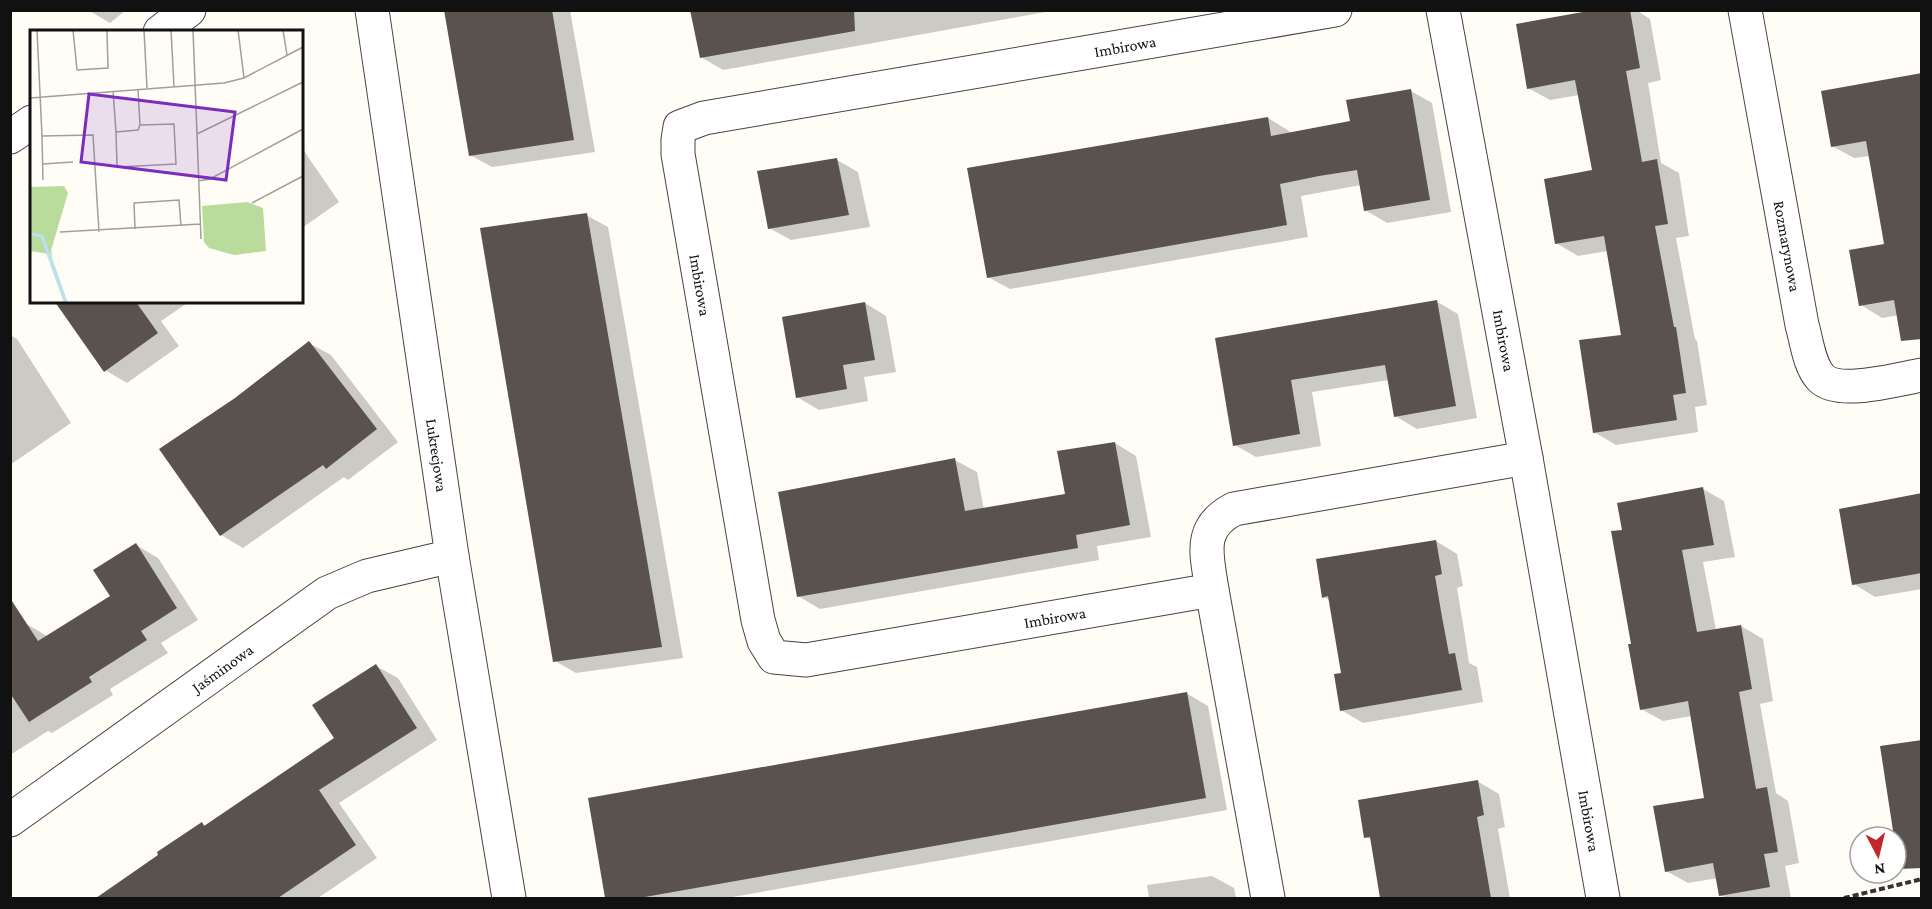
<svg xmlns="http://www.w3.org/2000/svg" width="1932" height="909" font-family="'Crimson Pro',serif">
<style>
.shadow{fill:#0003}
.building{fill:#5a524d}
.lines{fill:none;stroke-linecap:round;stroke-linejoin:round}
.street-casing{stroke:#444;stroke-width:35}
.path{stroke:#333;stroke-width:4;stroke-dasharray:6 3;stroke-linecap:butt}
.street{stroke:#fff;stroke-width:33}
.labels{text-anchor:middle;stroke-width:6;stroke-linejoin:round;paint-order:stroke}
.street-label{font-size:16px;fill:#111;stroke:#fff}
.inset-river{fill:none;stroke:#b9e0f7;stroke-width:3}
.inset-road{fill:none;stroke:#a09f9a;stroke-width:1.5}
.view{fill:#7b2cbf;fill-opacity:0.15;stroke:#7b2cbf;stroke-width:3}
.inset-edge{fill:none;stroke:#111;stroke-width:3}
</style>
<rect width="100%" height="100%" fill="#fffdf5"/>
<g class="shadow">
<polygon points="88,10 126,10 110,23"/>
<polygon points="445,10 570,10 595,152 492,167 470,155"/>
<polygon points="692,10 1057,10 723,70 701,57"/>
<polygon points="1603,10 1636,10 1650,19 1661,80 1648,83 1661,163 1679,173 1689,236 1676,238 1695,339 1697,341 1707,405 1695,407 1698,432 1616,445 1594,432 1623,336 1608,251 1578,256 1556,243 1594,172 1579,95 1550,100 1528,88"/>
<polygon points="1920,75 1922,311 1882,318 1861,305 1886,245 1870,156 1854,158 1832,146"/>
<polygon points="1411,91 1432,103 1451,212 1387,223 1365,210 1361,185 1301,196 1308,237 1010,289 988,277 1268,118 1289,131 1290,134 1352,122"/>
<polygon points="302,148 339,202 302,228"/>
<polygon points="837,160 858,172 870,227 791,240 769,228"/>
<polygon points="586,215 608,227 683,658 576,673 555,661"/>
<polygon points="1436,301 1458,314 1477,418 1417,429 1395,416 1389,380 1312,392 1321,446 1256,457 1235,445 1217,340"/>
<polygon points="57,302 189,302 161,321 179,346 127,383 105,370"/>
<polygon points="865,303 886,316 896,372 864,377 868,401 819,410 797,397"/>
<polygon points="10,335 17,339 71,423 10,465"/>
<polygon points="309,343 331,355 398,442 348,480 344,477 243,548 221,535 161,450 236,399"/>
<polygon points="1115,443 1136,456 1151,537 1097,546 1099,560 820,609 798,596 955,460 977,472 984,510 1066,495"/>
<polygon points="1703,489 1724,501 1735,557 1703,562 1716,630 1741,626 1763,639 1773,701 1760,704 1776,793 1788,801 1799,863 1785,866 1791,898 1727,898 1720,895 1718,878 1688,883 1666,871 1706,799 1692,716 1663,721 1641,709 1633,645 1624,531"/>
<polygon points="1922,495 1922,589 1875,597 1854,584"/>
<polygon points="1436,541 1457,554 1463,586 1457,588 1464,630 1469,663 1477,667 1483,702 1363,723 1341,710 1343,674 1331,601 1324,597"/>
<polygon points="136,545 158,558 198,620 161,643 168,653 110,689 113,695 52,733 48,731 10,755 10,633 25,623 47,636 112,596"/>
<polygon points="376,666 398,678 437,740 339,803 377,858 318,898 100,898 202,823 206,826 336,738"/>
<polygon points="1186,693 1208,706 1227,810 727,898 607,898 589,800"/>
<polygon points="1477,781 1499,794 1505,827 1498,829 1510,898 1382,898 1372,840 1366,837"/>
<polygon points="1212,876 1234,888 1236,898 1149,898 1147,885"/>
</g>
<g class="building">
<polygon points="444,10 552,10 574,140 469,156"/>
<polygon points="690,10 854,10 855,31 700,58"/>
<polygon points="1594,10 1630,10 1640,68 1626,71 1642,162 1657,159 1668,224 1655,226 1674,327 1676,327 1686,393 1673,395 1677,420 1593,433 1579,340 1621,335 1604,236 1555,244 1544,179 1592,170 1575,80 1527,89 1516,24"/>
<polygon points="1922,73 1922,339 1901,341 1894,300 1859,306 1849,250 1884,244 1875,192 1866,141 1831,147 1821,91"/>
<polygon points="1411,89 1430,200 1364,211 1357,170 1319,176 1280,184 1287,225 987,278 967,168 1268,117 1271,136 1350,121 1346,100"/>
<polygon points="837,158 849,215 768,229 757,171"/>
<polygon points="587,213 662,647 553,662 480,228"/>
<polygon points="1437,300 1456,406 1394,417 1385,365 1291,380 1300,434 1233,446 1215,338"/>
<polygon points="55,302 136,302 158,333 104,372"/>
<polygon points="865,302 875,360 843,365 847,389 796,398 782,317"/>
<polygon points="309,341 377,429 326,469 323,465 220,536 159,449 235,398"/>
<polygon points="1115,442 1130,525 1076,535 1078,548 797,597 778,492 955,458 965,511 1065,494 1057,451"/>
<polygon points="1703,487 1714,545 1682,550 1697,632 1741,625 1752,689 1739,692 1756,789 1767,787 1778,852 1764,854 1770,887 1719,896 1713,863 1665,872 1653,806 1704,798 1688,701 1640,710 1628,644 1631,644 1611,531 1622,530 1617,503"/>
<polygon points="1922,493 1922,573 1852,585 1839,509"/>
<polygon points="1436,540 1442,574 1435,576 1442,617 1449,654 1455,653 1462,690 1340,711 1334,674 1341,673 1328,596 1322,598 1316,559"/>
<polygon points="136,543 177,608 141,631 147,640 89,677 92,682 29,722 10,693 10,598 38,641 110,596 93,570"/>
<polygon points="376,664 417,728 319,790 356,845 278,898 96,898 158,855 157,852 202,822 204,826 334,738 312,705"/>
<polygon points="1187,692 1206,798 639,898 605,898 588,798"/>
<polygon points="1922,740 1922,868 1899,869 1896,837 1894,837 1880,746"/>
<polygon points="1478,780 1484,815 1477,817 1491,898 1380,898 1370,837 1364,838 1358,800"/>
</g>
<g class="lines">
<defs>
<g id="street">
<path id="s1" d="M372,10l80,546 57,342"/>
<path id="s2" d="M1335,10l-631,108 -24,9 -2,13v14l80,466 6,21 10,16 32,3 406,-70c-5,-35 -15,-62 22,-81l292,-51"/>
<path id="s3" d="M1443,10l83,448 77,440"/>
<path id="s4" d="M1745,10l57,315c5,17 7,40 19,53 18,18 77,1 101,-3"/>
<polyline points="160,32 189,10"/>
<polyline points="10,137 32,122"/>
<polyline points="1212,590 1268,898"/>
<path id="s5" d="M10,820l317,-227 40,-17 85,-20"/>
</g>
</defs>
<use href="#street" class="street-casing"/>
<polyline class="path" points="1844,898 1922,879"/>
<use href="#street" class="street"/>
</g>
<g class="labels">
<g class="street-label">
<text transform="translate(1125 46) rotate(-10)" y="6">Imbirowa</text>
<text dy="6" stroke="none"><textPath href="#s4" startOffset="240">Rozmarynowa</textPath></text>
<text dy="6" stroke="none"><textPath href="#s2" startOffset="826">Imbirowa</textPath></text>
<text dy="6" stroke="none"><textPath href="#s3" startOffset="336">Imbirowa</textPath></text>
<text dy="6" stroke="none"><textPath href="#s1" startOffset="450">Lukrecjowa</textPath></text>
<text dy="6" stroke="none"><textPath href="#s2" startOffset="1491">Imbirowa</textPath></text>
<text dy="6" stroke="none"><textPath href="#s5" startOffset="261">Jaśminowa</textPath></text>
<text dy="6" stroke="none"><textPath href="#s3" startOffset="824">Imbirowa</textPath></text>
</g>
</g>
<g transform="translate(30 30)">
<rect width="273" height="273" fill="#fffdf5"/>
<path d="M22,220v7l16,46h-4l-18,-50z" fill="#d5ebbd"/>
<path d="M34,156l4,7 -18,61 -20,-3v-64zM217,172l16,6 3,43 -32,4 -25,-7 -5,-6 -2,-36z" fill="#b9dc9c"/>
<path class="inset-river" d="M0,204l12,2 24,67"/>
<path class="inset-road" d="M7,0l5,106 51,-1 6,97M43,0l4,40 31,-2 -1,-38M114,0l3,58M141,0l3,56M163,0l8,209M208,0l6,48M253,0l4,25M108,59l2,36M83,61l3,41 1,33 1,2 58,-3 -2,-40 -34,1 -2,5 -22,2M0,68l194,-15 20,-5 59,-31M167,104l106,-52M12,106l1,44M13,134l30,-2M168,151l12,-2 93,-50M222,173l51,-27M105,199l-1,-26 45,-3 2,26M30,202l141,-8"/>
<path class="view" d="M59,64l146,18 -9,68 -145,-18z"/>
<rect width="273" height="273" class="inset-edge"/>
</g>
<rect width="1932" height="909" fill="none" stroke="#111111" stroke-width="24"/>
<g transform="translate(1878 855) rotate(173)"><circle r="28" fill="#ffffff" stroke="#a0a0a0" stroke-width="1.5"/>
<path d="M0-4.5L10 22L0 15L-10 22Z" fill="#c4262e"/>
<text y="-9" font-size="16" font-weight="bold" text-anchor="middle" fill="#111111">N</text>
</g>
</svg>
